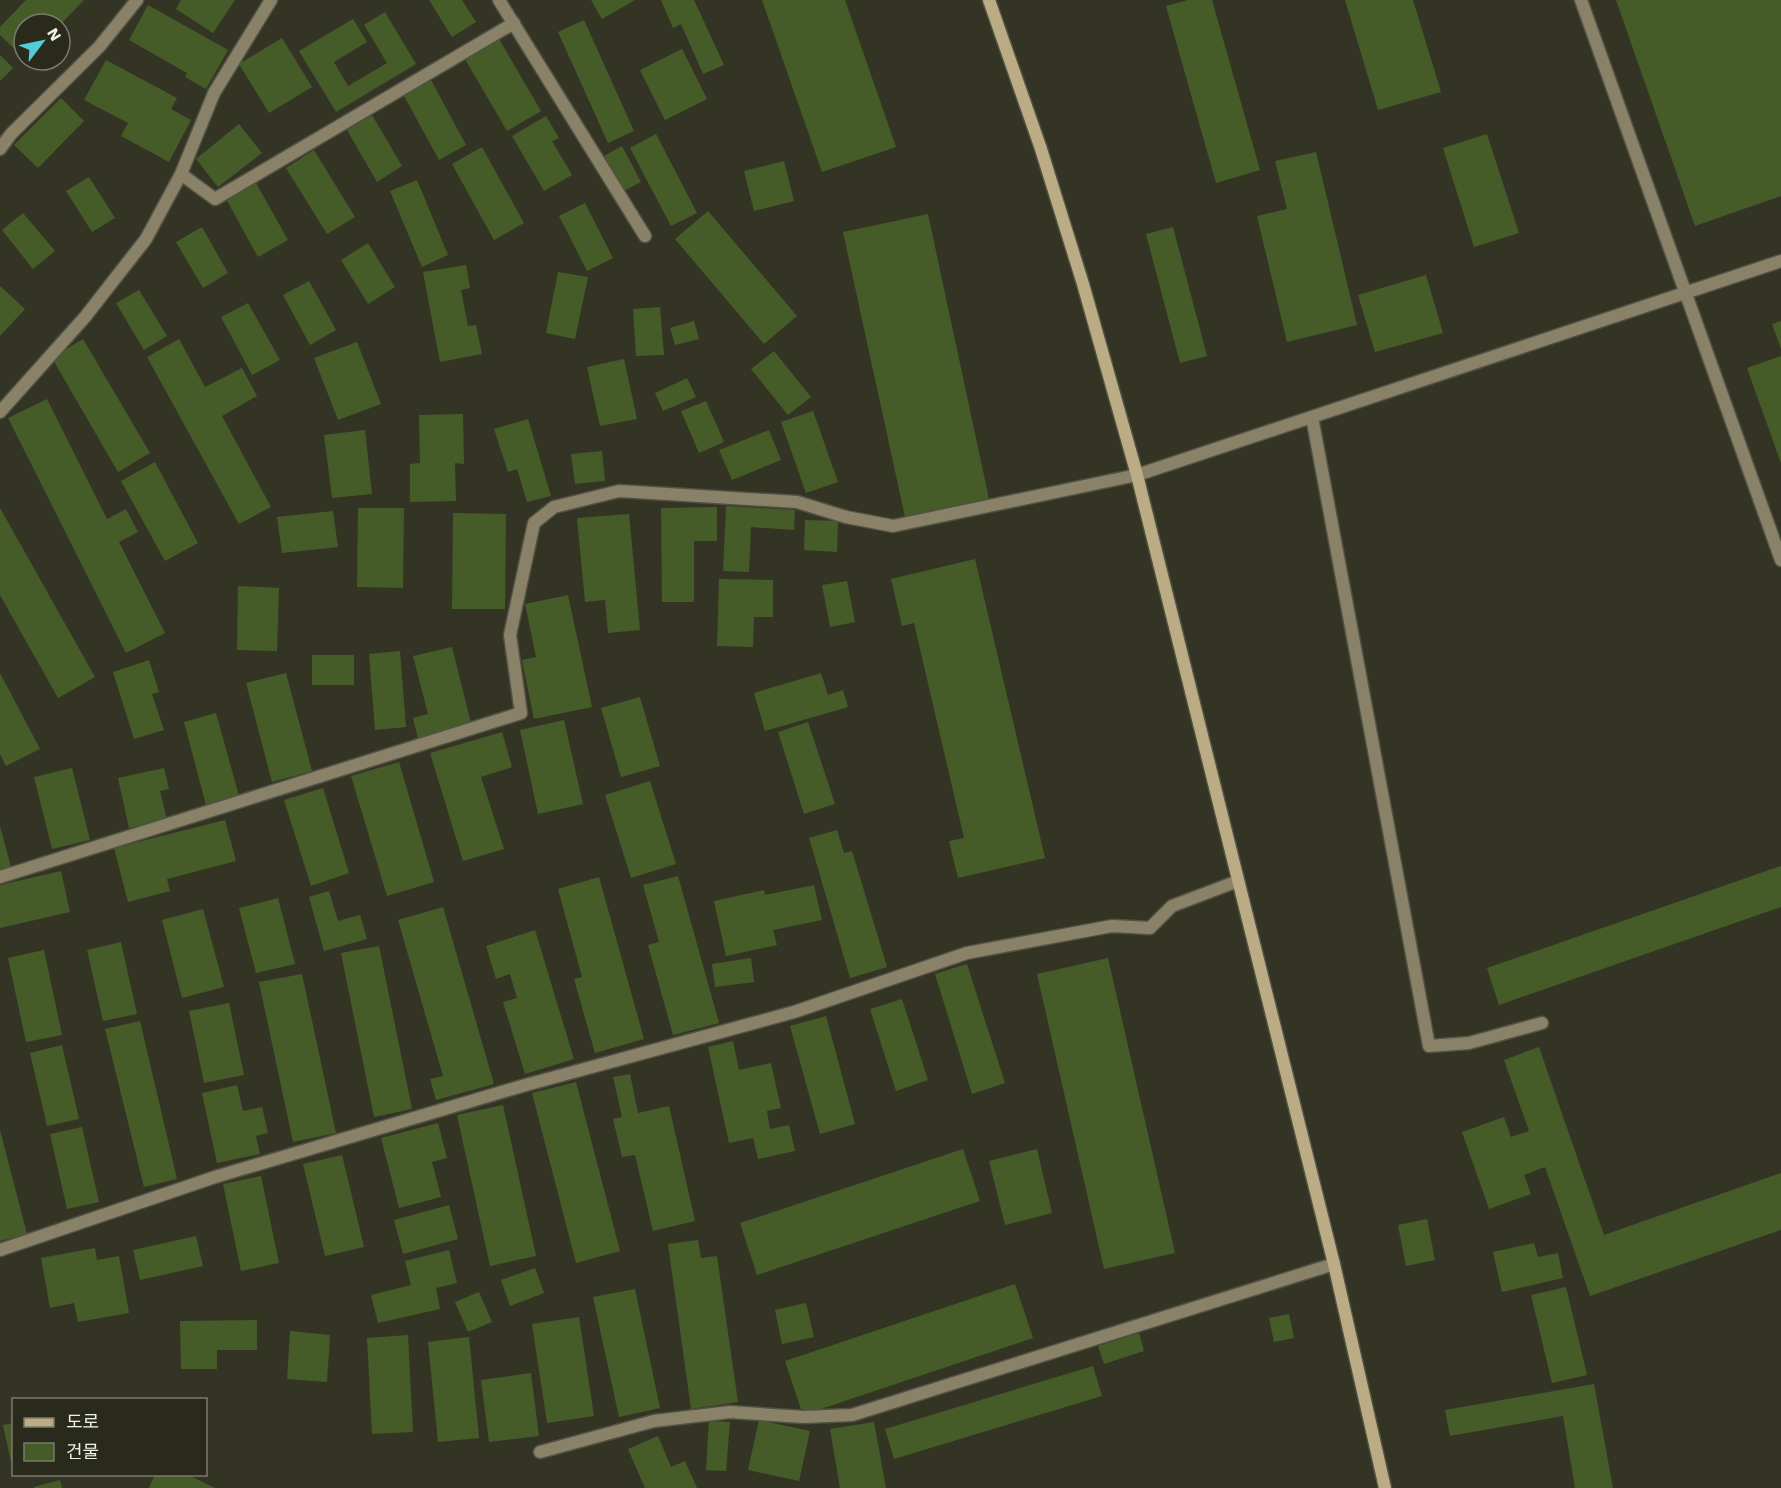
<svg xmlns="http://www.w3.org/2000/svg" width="1781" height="1488" font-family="'Work Sans','Noto Sans KR',sans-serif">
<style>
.building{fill:#465c28}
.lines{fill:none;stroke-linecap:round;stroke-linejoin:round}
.service-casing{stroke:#525244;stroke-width:15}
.minor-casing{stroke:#525244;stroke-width:15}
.secondary-casing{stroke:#525244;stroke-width:15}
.service{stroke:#8a8169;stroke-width:12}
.minor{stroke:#8a8169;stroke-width:12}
.secondary{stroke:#bbac86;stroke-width:12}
</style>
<rect width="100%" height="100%" fill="#343425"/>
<g class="building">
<polygon points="26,0 84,0 61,24 24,24 24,58 0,35 0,27"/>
<polygon points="181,0 235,0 213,33 176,9"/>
<polygon points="429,0 462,0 476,22 452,37"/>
<polygon points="591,0 635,0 602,19"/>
<polygon points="661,0 694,0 724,65 703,74 681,24 673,28"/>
<polygon points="762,0 845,0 896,147 822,172"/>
<polygon points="1188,0 1212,0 1260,170 1216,183 1166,6"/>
<polygon points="1345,0 1413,0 1441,92 1378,110"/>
<polygon points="1616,0 1781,0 1781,196 1695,226"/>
<polygon points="148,5 228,50 206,89 185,77 187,73 129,40"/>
<polygon points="385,12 416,64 336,112 299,51 353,19 367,42 334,62 348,86 387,63 364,25"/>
<polygon points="584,20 634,131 608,143 558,32"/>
<polygon points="282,38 312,87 269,113 239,64"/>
<polygon points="499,39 541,111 507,131 465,59"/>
<polygon points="682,49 707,99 665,120 640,70"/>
<polygon points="0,55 13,68 0,81"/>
<polygon points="106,60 177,98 171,109 191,120 169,162 121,136 128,123 84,100"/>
<polygon points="431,80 466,145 439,160 403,94"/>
<polygon points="61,98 84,121 38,168 14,145"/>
<polygon points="372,115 402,166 377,182 347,130"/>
<polygon points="546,116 559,138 552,141 572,175 544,191 512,136"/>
<polygon points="239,124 262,153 218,187 196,159"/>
<polygon points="656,134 697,213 671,226 630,148"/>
<polygon points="1487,134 1519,233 1474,247 1443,148"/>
<polygon points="622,146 641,182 622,192 604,156"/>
<polygon points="482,147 524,223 494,240 452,164"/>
<polygon points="314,150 355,217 327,234 286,168"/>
<polygon points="1316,152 1357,325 1287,342 1257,216 1287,209 1275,161"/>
<polygon points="784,161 794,201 754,211 744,171"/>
<polygon points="89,177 115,218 92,232 66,191"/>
<polygon points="417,180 448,255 422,267 390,191"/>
<polygon points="256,183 288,240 258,257 226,199"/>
<polygon points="585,203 613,258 587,271 559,216"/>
<polygon points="708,211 797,316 764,344 675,239"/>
<polygon points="23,213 55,251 33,269 2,230"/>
<polygon points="928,214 989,499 905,517 843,232"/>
<polygon points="202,227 228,273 203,288 176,242"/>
<polygon points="1173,227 1207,356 1180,363 1146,234"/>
<polygon points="368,243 395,287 368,304 341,260"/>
<polygon points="466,265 470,288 461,290 468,326 476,325 482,354 440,362 423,272"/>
<polygon points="558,272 588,277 575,339 546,333"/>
<polygon points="1426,275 1443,333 1375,352 1358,295"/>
<polygon points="309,281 336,330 310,345 283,295"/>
<polygon points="0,286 25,309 0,336"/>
<polygon points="139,290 167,336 144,350 116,303"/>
<polygon points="248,303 280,360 252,375 221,317"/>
<polygon points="660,307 664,355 636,356 633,309"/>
<polygon points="694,321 699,339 675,345 670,328"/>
<polygon points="1781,321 1781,349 1772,324"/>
<polygon points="83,339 150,453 118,472 52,358"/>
<polygon points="179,339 205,387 242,368 257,396 222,416 271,507 239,524 147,357"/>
<polygon points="357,342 381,404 338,420 314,358"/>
<polygon points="774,351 811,397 788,415 751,369"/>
<polygon points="1781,356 1781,463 1747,368"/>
<polygon points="624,359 637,419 600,426 587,367"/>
<polygon points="687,378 696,397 663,411 655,393"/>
<polygon points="47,399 107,519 126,509 138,532 119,542 165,633 126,653 8,418"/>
<polygon points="706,401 724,442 699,453 681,411"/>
<polygon points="813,411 838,482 806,493 781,422"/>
<polygon points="463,414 464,464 455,463 456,501 410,502 410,464 420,463 419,415"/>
<polygon points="528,419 551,496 527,502 517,469 508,472 494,429"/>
<polygon points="365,430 372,494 332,498 324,435"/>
<polygon points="769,430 781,460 732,480 719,450"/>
<polygon points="602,451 605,481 575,484 571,454"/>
<polygon points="155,462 198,543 165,561 121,481"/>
<polygon points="726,506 795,510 794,530 751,527 749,572 723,571"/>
<polygon points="717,507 717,541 694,541 694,602 662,602 661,508"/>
<polygon points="0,508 95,677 58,698 0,595"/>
<polygon points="358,508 404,508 403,588 357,587"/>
<polygon points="333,511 338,547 282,553 277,517"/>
<polygon points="453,513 506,514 505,609 452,609"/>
<polygon points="629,514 640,630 608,633 605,600 585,602 577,518"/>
<polygon points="805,520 838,521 837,552 804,550"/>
<polygon points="975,559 1045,858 958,878 949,841 964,838 914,623 902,626 891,579"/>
<polygon points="719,579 773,580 773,617 754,617 753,647 717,646"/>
<polygon points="847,581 855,622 830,627 822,585"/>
<polygon points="238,586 279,588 277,651 237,650"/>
<polygon points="568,595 592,707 534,719 522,660 536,657 525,604"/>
<polygon points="452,647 472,727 418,739 413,718 428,714 413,656"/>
<polygon points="400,651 406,727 375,730 369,654"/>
<rect x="312" y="655" width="42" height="30"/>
<polygon points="149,660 159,692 152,694 164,730 134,739 113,672"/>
<polygon points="0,673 40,749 6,766 0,754"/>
<polygon points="286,673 312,771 272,782 246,683"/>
<polygon points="821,673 828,695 843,690 848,707 765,731 754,693"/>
<polygon points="640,697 660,766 621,777 601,708"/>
<polygon points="216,713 239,796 206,805 184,722"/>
<polygon points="564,720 583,804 538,814 520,730"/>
<polygon points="808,722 835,804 804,814 778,732"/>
<polygon points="502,732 512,767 481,777 504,849 463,861 430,753"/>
<polygon points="399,762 434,882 387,896 351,776"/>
<polygon points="72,768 90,840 52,849 34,777"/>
<polygon points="164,768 169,789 160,791 167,820 129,828 118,778"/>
<polygon points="650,781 676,864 631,878 605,795"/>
<polygon points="323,788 349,873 311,886 284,800"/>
<polygon points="225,820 236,861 167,879 170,891 128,902 114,848"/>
<polygon points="0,826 11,867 0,870"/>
<polygon points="837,830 844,853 852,851 887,967 850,978 809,838"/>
<polygon points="1781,866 1781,907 1499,1005 1487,968"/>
<polygon points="61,871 70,912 0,928 0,885"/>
<polygon points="678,876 719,1023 673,1035 648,945 659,942 643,885"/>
<polygon points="599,877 644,1039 595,1053 574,979 582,977 558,889"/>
<polygon points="814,885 822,920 773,930 777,945 726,956 714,901 764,890 765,895"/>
<polygon points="329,891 338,921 360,915 367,939 324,951 309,897"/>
<polygon points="278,898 295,964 256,973 239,908"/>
<polygon points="443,907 494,1084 436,1100 430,1079 443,1076 398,920"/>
<polygon points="203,909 224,987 182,998 162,920"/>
<polygon points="535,930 574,1059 525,1074 503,1002 517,998 510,974 496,979 486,946"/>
<polygon points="121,942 137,1014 103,1021 87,950"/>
<polygon points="379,946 412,1109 374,1117 341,953"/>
<polygon points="44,950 62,1035 26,1042 8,958"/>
<polygon points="751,958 754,982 715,987 712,964"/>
<polygon points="1108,958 1175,1253 1104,1269 1037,974"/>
<polygon points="967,964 1005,1083 972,1094 935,974"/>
<polygon points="302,974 336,1133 293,1142 259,982"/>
<polygon points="902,999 928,1080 896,1091 870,1009"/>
<polygon points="229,1003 244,1075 204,1083 189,1011"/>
<polygon points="826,1016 855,1124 820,1134 790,1026"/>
<polygon points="140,1021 177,1179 144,1187 105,1029"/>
<polygon points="733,1041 739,1070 771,1063 781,1108 767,1111 770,1129 789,1125 795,1151 758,1159 753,1138 729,1143 708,1047"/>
<polygon points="62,1045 79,1119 47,1126 30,1053"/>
<polygon points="1539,1047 1604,1235 1781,1173 1781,1230 1590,1296 1545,1167 1524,1175 1531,1194 1489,1209 1462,1132 1504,1117 1511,1137 1529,1131 1504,1060"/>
<polygon points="630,1074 638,1113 669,1106 695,1221 653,1231 635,1155 622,1157 613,1119 622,1117 613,1077"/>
<polygon points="576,1082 620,1251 576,1263 532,1093"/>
<polygon points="237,1085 243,1111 262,1107 268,1133 256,1136 260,1154 217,1163 202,1093"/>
<polygon points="503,1105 536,1256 490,1266 457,1115"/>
<polygon points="438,1123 447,1158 432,1162 441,1197 399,1208 381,1138"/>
<polygon points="82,1127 99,1202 67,1209 50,1134"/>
<polygon points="0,1130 27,1234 0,1241"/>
<polygon points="963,1149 980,1201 757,1275 740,1223"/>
<polygon points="1037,1149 1052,1213 1005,1225 989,1161"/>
<polygon points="342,1155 364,1247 325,1256 303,1164"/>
<polygon points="261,1176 279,1263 241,1271 223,1184"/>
<polygon points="449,1205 458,1239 403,1254 394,1220"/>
<polygon points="1427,1219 1435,1260 1406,1266 1398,1225"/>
<polygon points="196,1236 203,1266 140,1280 133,1250"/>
<polygon points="698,1240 701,1258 717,1256 738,1402 691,1409 668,1244"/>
<polygon points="1534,1243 1538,1257 1558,1253 1563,1278 1502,1292 1493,1252"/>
<polygon points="95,1248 97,1260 119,1256 129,1313 78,1322 74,1303 50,1308 41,1258"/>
<polygon points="449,1250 457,1283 436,1288 440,1309 378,1323 371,1295 411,1285 405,1261"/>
<polygon points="535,1268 544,1293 510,1306 501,1280"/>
<polygon points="1015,1284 1033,1338 803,1415 785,1361"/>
<polygon points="1566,1287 1587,1375 1552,1383 1531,1295"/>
<polygon points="635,1289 660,1408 619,1417 593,1297"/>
<polygon points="479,1292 492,1322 468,1332 455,1302"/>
<polygon points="806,1303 814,1337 782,1344 775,1310"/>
<polygon points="1289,1314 1294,1338 1274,1342 1269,1318"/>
<polygon points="579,1317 594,1416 547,1423 532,1324"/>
<polygon points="257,1320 257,1350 217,1350 217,1369 181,1369 180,1321"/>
<polygon points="290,1331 330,1335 327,1382 287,1379"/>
<polygon points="1139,1333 1144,1351 1104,1364 1098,1346"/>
<polygon points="408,1335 413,1432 372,1434 367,1338"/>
<polygon points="469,1337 479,1438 438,1442 428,1342"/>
<polygon points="1093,1366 1102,1396 894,1459 885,1429"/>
<polygon points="531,1373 539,1436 489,1442 481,1380"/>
<polygon points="1594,1384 1613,1488 1575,1488 1563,1416 1450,1436 1445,1410"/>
<polygon points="759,1420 810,1431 799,1481 748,1470"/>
<polygon points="709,1421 730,1422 726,1471 706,1470"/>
<polygon points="874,1422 886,1488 840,1488 830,1429"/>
<polygon points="14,1423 14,1471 13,1471 3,1425"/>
<polygon points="658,1436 671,1467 685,1461 697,1488 645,1488 628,1449"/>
<polygon points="155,1474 186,1474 215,1488 149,1488"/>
<polygon points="60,1480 62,1488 34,1488 34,1487"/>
</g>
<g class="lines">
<defs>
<g id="service">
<polyline points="1581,0 1781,560"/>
<polyline points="1312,417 1429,1046 1469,1043 1542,1023"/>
<polyline points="1137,475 1781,261"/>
</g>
<g id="minor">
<polyline points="499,0 645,236"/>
<polyline points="0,149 11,134 99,47 137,0"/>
<polyline points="181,174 215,199 514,23"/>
<polyline points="0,412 85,317 146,239 181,174 214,93 271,0"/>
<polyline points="0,877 521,713 510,635 534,523 554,507 619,491 797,502 846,517 893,526 1137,475"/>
<polyline points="0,1250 215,1177 522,1086 794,1012 967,953 1112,926 1150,928 1172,906 1238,881"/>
<polyline points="540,1452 654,1421 730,1412 803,1417 852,1415 1334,1264"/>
</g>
<polyline id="secondary" points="989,0 1041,149 1083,284 1137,475 1334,1264 1385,1488"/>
</defs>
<use href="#service" class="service-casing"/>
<use href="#minor" class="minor-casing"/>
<use href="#secondary" class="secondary-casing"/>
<use href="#service" class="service"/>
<use href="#minor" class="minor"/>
<use href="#secondary" class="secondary"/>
</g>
<rect x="12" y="1398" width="195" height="78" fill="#2a2a1c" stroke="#79796d" stroke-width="1.5"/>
<rect x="24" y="1418" width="30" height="9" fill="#bbac86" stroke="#79796d" stroke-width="1.5"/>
<text x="66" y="1428" font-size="18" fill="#eff0e6">도로</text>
<rect x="24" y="1443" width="30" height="18" fill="#465c28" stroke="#79796d" stroke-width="1.5"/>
<text x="66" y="1458" font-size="18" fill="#eff0e6">건물</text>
<g transform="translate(42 42) rotate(58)"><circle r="28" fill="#2a2a1c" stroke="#79796d" stroke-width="1.5"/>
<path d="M0-4.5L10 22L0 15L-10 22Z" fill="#52cbd8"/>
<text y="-9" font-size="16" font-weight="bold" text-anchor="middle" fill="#eff0e6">N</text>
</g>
</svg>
